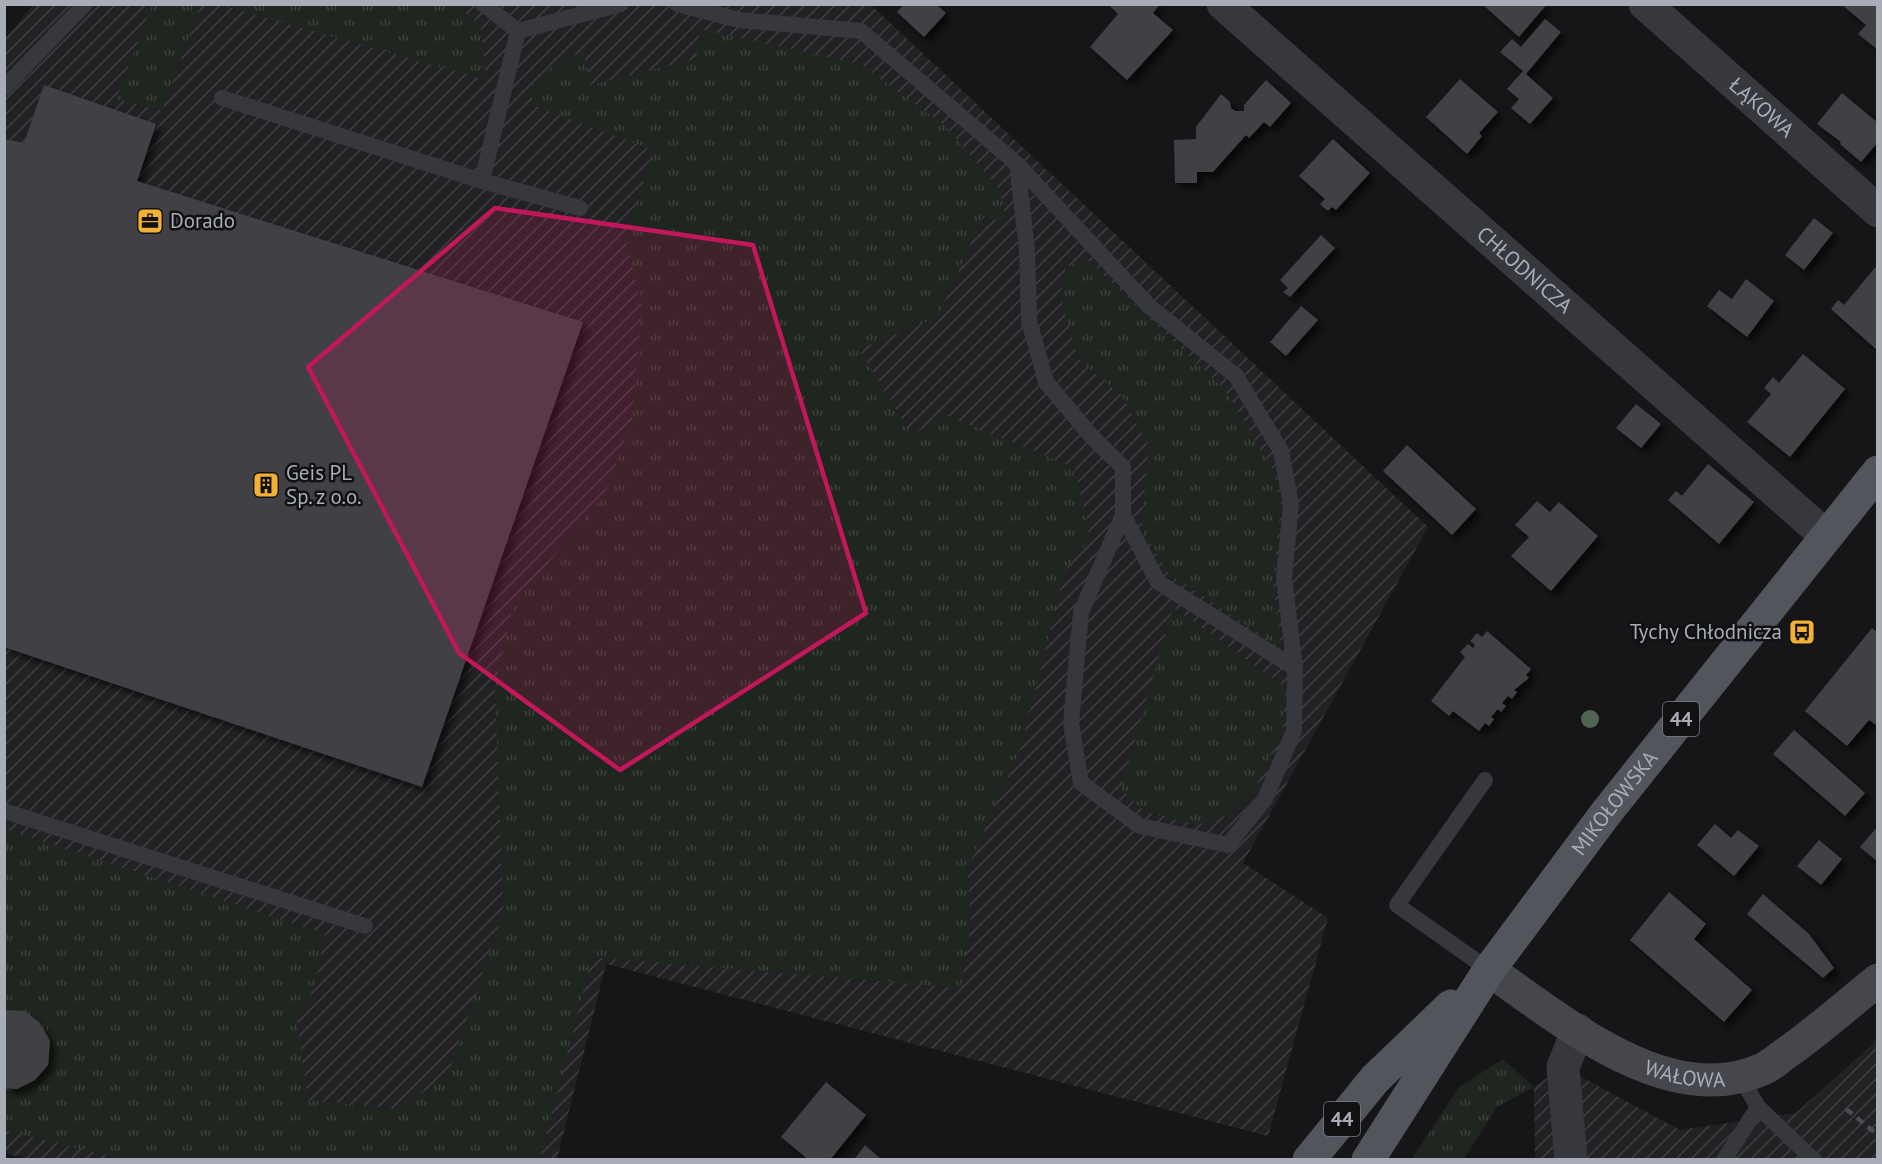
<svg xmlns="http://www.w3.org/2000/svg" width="1882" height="1164" font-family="'PT Sans',sans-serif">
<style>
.industrial{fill:url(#industrial-furrows)}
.grass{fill:url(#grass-tufts)}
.building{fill:#404145;filter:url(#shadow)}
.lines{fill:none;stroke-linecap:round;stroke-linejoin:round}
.lane{stroke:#37383d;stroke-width:16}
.street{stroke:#37383d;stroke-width:33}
.secondary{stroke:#45474d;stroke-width:33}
.primary{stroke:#53555c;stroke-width:33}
.rail{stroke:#4a4c52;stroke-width:4.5;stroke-dasharray:8 6;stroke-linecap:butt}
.tree{fill:#506452}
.marked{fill:#c2185b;fill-opacity:0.2;stroke:#c2185b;stroke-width:4.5;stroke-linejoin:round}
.labels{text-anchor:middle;stroke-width:5;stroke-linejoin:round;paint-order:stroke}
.shield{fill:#111113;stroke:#7b7e86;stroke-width:1.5}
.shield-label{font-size:20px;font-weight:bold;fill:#a8adb8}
.street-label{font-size:21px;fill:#a8adb8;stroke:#111113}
.poi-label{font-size:21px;fill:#a8adb8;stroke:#111113;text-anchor:start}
</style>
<defs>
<pattern id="industrial-furrows" width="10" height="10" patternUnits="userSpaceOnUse" patternTransform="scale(1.5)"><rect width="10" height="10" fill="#222225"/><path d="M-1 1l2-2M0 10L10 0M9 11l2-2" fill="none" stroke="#3f3f43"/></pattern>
<pattern id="grass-tufts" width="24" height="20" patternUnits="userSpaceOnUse" patternTransform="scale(1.5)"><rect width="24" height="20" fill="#1e261f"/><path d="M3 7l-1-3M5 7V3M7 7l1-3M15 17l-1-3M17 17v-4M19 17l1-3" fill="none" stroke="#3c433d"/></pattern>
<filter id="shadow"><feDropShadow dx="5.5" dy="5.5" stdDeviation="3" flood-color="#0009"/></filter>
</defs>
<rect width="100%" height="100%" fill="#161618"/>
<g class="industrial">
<polygon points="33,5 871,5 1428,527 1243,863 1328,918 1268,1136 606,964 557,1159 31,1160 5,1153 4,40"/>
<polygon points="1877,1040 1877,1159 1535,1159 1534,1087 1563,1067 1680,1130 1796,1113"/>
</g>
<g class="grass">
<polygon points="152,5 201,5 162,111 116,99"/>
<polygon points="221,5 456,5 481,26 486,80"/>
<polygon points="700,29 860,64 945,126 1000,190 1007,223 983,216 938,317 859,349 912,436 943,414 1075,468 1090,539 1065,571 1021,747 967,870 971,920 961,988 592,957 540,1159 124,1160 5,1130 5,829 325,934 314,988 297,1022 308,1100 396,1109 447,1077 503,913 495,688 513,605 604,496 632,420 642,307 626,238 653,150 532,105 532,86 548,69 583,51 591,85 696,59"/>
<polygon points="1088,260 1226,391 1274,472 1281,503 1273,581 1281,648 1168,573 1141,528 1149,446 1122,396 1078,359 1060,296 1066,266"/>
<polygon points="1173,607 1285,687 1283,728 1252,795 1225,816 1197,825 1145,812 1121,789"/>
<polygon points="1503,1059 1534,1087 1497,1107 1464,1159 1412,1159 1459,1087"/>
</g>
<g class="building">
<polygon points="904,4 936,4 946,13 924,37 897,12"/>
<polygon points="1108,4 1160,4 1153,13 1173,30 1127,80 1090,47 1118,14"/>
<polygon points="1482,4 1547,4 1519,37"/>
<polygon points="1841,4 1878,4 1878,50 1858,34 1866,25"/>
<polygon points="1545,19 1561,32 1526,74 1553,98 1530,124 1511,108 1519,99 1507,89 1523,71 1500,52 1512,39 1521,47"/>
<polygon points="1460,79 1498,112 1479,133 1482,136 1467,154 1426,117"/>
<polygon points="1266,80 1291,103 1270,127 1264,122 1249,138 1246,135 1213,172 1197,172 1197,183 1175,183 1174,140 1196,139 1196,127 1221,94 1230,102 1231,108 1235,111 1244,111 1244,105"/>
<polygon points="44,85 156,124 137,181 583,322 422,787 4,647 4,139 24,143"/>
<polygon points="1842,93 1878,123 1878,142 1861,162 1840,144 1841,142 1817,124"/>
<polygon points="1333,139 1370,173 1336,210 1332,207 1328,211 1320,204 1325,199 1299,176"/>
<polygon points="1814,218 1833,233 1804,270 1785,255"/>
<polygon points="1321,235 1335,248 1290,297 1283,292 1288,288 1280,280"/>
<polygon points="1878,264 1878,351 1831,309 1838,300 1844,305"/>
<polygon points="1746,279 1774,301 1747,337 1707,306 1719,290 1732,299"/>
<polygon points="1301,306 1318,320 1286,356 1270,342"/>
<polygon points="1803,354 1845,389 1790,457 1747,422 1771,394 1764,388 1773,377 1779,383"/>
<polygon points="1636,404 1661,424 1641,448 1616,428"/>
<polygon points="1407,445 1476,509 1452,535 1383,471"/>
<polygon points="1708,464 1754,502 1719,544 1668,500 1676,491 1682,496"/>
<polygon points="1537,501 1550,512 1559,502 1598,536 1551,591 1511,556 1529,537 1515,525"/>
<polygon points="1872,628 1878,633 1878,723 1876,725 1869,720 1847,746 1805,711"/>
<polygon points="1487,631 1531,669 1526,675 1529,678 1514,690 1517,692 1512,699 1508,696 1502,703 1506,706 1501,712 1498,709 1491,717 1494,719 1489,726 1485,723 1479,731 1453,711 1449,716 1431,701 1465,657 1460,652 1468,644 1473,648 1475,645 1470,641 1477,633 1482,637"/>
<polygon points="1794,730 1865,793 1845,816 1773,754"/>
<polygon points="1715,824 1731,838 1738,830 1759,846 1734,876 1697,845"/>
<polygon points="1878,826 1878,862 1860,847"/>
<polygon points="1819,840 1842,859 1821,885 1797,866"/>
<polygon points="1669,892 1706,924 1694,939 1752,990 1724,1022 1630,940"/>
<polygon points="1763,894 1809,934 1834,968 1823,978 1747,914"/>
<polygon points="4,1010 25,1011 40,1023 50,1041 48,1065 35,1080 17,1089 4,1088"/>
<polygon points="826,1082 866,1115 830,1160 809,1160 781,1137"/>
<polygon points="865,1145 882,1160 854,1160"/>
</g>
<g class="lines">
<g class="lane">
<polyline points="677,4 739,20 861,31 1017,164 1027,250 1029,321 1046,382 1093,438 1123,467 1123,515 1081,612 1071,723 1081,783 1140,826 1228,845 1265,799 1294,731 1295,668 1284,578 1291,504 1281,451 1236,376 1149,306 1017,164"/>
<polyline points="518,31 621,4"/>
<polyline points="4,88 85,4"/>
<polyline points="222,98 482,181 518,31 483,4"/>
<polyline points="482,181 580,208"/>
<polyline points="1123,515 1158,582 1295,668"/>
<polyline points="1485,780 1397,905 1489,970"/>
<polyline points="4,811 365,926"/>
<polyline points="1740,1076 1758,1107 1814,1160"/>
<polyline points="1724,1160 1758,1107"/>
</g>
<g class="street">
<path id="s1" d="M1223,4l603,532"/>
<path id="s2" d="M1645,4l233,207"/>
<polyline points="1571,1160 1563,1067 1578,1030"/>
</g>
<path class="secondary" id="s3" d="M1489,970c73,50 180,142 274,99 9,-4 17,-12 26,-18 31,-22 59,-47 89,-71"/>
<g class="primary">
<polyline points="1309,1160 1375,1079 1451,1006"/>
<path id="s4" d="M1368,1160l121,-190 117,-157 272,-341"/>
</g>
<polyline class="rail" points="1846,1109 1878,1135"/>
</g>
<circle class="tree" cx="1590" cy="719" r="9"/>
<path class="marked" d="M495,208l258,37 113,368 -246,157 -161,-117 -151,-286z"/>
<defs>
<symbol id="office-square" viewBox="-11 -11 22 22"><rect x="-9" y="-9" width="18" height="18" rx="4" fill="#f2b134" stroke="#111113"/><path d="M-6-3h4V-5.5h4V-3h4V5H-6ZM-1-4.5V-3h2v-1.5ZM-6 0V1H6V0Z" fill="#111"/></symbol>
<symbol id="building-square" viewBox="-11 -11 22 22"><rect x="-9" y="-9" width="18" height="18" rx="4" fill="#f2b134" stroke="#111113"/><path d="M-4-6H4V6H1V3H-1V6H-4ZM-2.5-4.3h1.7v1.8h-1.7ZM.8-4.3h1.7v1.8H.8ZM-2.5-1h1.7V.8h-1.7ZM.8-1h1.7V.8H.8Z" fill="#111"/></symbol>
<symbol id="bus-square" viewBox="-11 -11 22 22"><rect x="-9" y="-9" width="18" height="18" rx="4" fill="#f2b134" stroke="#111113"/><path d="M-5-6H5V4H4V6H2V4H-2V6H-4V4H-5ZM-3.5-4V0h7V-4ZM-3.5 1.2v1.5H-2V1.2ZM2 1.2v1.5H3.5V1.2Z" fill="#111"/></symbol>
</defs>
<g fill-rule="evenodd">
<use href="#office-square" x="135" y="206" width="30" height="30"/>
<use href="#building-square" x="251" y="470" width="30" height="30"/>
<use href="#bus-square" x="1787" y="617" width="30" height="30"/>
</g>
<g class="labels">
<g class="shield">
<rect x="1663" y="702" width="36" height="34" rx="4.5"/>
<rect x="1324" y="1102" width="36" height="34" rx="4.5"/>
</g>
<g class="shield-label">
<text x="1681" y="726">44</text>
<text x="1342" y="1126">44</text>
</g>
<g class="street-label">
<text dy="7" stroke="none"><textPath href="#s2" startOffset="156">ŁĄKOWA</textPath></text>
<text dy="7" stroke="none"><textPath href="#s1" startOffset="402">CHŁODNICZA</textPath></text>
<text dy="7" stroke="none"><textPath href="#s4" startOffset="434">MIKOŁOWSKA</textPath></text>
<text dy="7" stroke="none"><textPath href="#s3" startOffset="225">WAŁOWA</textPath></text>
</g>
<g class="poi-label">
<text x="170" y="228">Dorado</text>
<text x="286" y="480">Geis PL<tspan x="286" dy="24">Sp. z o.o.</tspan></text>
<text x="1782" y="639" text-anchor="end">Tychy Chłodnicza</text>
</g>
</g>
<rect width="1882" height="1164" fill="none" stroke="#a8adb8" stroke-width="12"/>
</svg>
